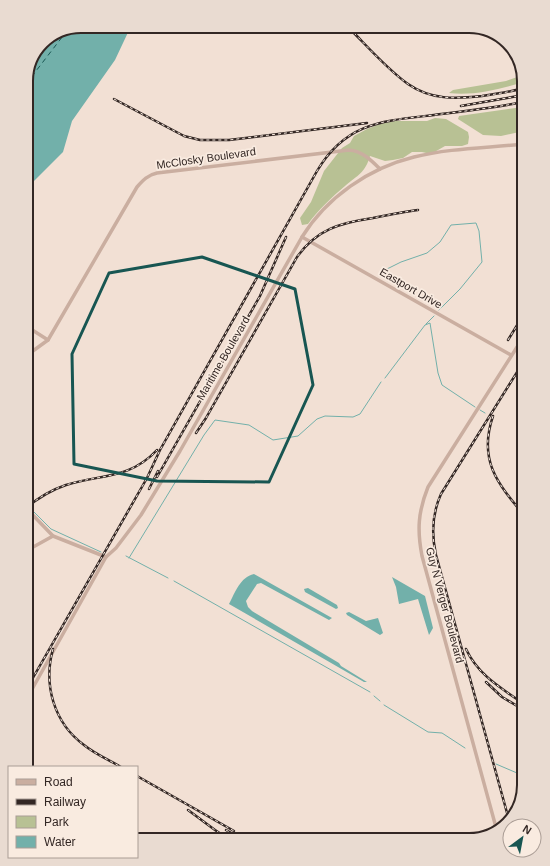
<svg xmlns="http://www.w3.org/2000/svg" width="550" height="866" font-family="Helvetica,sans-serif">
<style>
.green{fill:#b8c194}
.water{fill:#72b0aa}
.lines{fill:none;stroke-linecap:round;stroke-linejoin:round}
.stream{stroke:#72b0aa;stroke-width:1}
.ferry{stroke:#185652;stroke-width:1;stroke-dasharray:5 4;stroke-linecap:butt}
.street{stroke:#caaea0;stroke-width:3.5}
.rail-casing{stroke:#332724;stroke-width:2.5}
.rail{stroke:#f9ebe0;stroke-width:1;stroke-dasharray:3;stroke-linecap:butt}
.marked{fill:none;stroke:#185652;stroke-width:3;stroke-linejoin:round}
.labels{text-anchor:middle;stroke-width:3.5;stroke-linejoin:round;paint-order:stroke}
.street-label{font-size:11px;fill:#332724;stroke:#f9ebe0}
.rim{fill:none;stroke:#332724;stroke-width:2}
</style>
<rect width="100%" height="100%" fill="#f2e0d4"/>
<g class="green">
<path d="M523,75l1,7c-24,7 -50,14 -75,11l4,-3 53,-9z"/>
<polygon points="523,107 524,109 524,131 501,136 483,135 458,119 459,116"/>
<path d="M435,118l11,1 22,13 1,5 -1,7 -6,2h-17l-14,8 -9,-2h-10l-9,6 -10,2 -8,1 -15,-5c-5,17 -12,19 -25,30 -13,11 -27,24 -37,38l-6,1 -2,-7 11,-16 13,-31 18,-23 8,-5 4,-7 13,-7 13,-5 15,-3h32z"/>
</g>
<g class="water">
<polygon points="81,26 131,26 115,60 72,121 63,152 34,181 26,191 26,78 42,42"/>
<path d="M254,574l78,44 -3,2 -68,-37 -4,1 -11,17 2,6 4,4 87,52 2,3 26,16h-3l-135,-78c6,-11 11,-27 25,-30z"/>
<polygon points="392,577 425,596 433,628 429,635 418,599 399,604 396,587"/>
<polygon points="308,588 337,605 338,608 336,609 305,592 304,589"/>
<polygon points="349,612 366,621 378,618 383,633 380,635 347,615 346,613"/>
</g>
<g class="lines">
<g class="stream">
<polyline points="387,269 401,262 427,253 440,242 451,225 476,223 479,231 482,262 460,289 439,310"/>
<polyline points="426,324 434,316"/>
<polyline points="385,378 425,325 430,323 438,373 442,385 475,407"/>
<polyline points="480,410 485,413"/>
<polyline points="26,504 27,504"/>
<polyline points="30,508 51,529 101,552"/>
<polyline points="126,556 168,578"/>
<polyline points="129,558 204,435 215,420 249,425 273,440 298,436 317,419 325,416 353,417 360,414 381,382"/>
<polyline points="174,581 370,692"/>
<polyline points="374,696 380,701"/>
<polyline points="384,705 428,732 442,733 465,748"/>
<polyline points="496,764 524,776"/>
</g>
<polyline class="ferry" points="26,84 66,32"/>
<g class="street">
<polyline points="302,237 511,355"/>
<path d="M48,340l89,-153c6,-7 11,-12 20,-14l192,-23c13,1 22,10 31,19"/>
<polyline points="26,356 48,340 26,326"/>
<polyline points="26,508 53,536 106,557"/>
<polyline points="26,551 53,536"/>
<path d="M26,700l80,-143 10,-9 25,-33 39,-64 122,-214c25,-40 67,-69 112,-80 36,-9 74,-9 110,-13"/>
<path d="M497,831l-75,-275c-5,-26 -4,-44 6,-69l96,-151"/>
</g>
<defs>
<g id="rail">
<path d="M350,29c17,17 38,41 58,55 23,16 47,15 74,12 14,-2 28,-4 42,-8"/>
<polyline points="114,99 184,136 200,140 229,140 367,123"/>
<polyline points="461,106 524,95"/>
<polyline points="508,340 524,314"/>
<path d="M493,416c-15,44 4,67 31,99"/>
<path d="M196,433l10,-15 91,-161c20,-28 43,-34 76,-39 15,-3 30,-6 45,-8"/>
<polyline points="157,477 260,296 286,237"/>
<polyline points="149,489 158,471"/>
<path d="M26,508c12,-10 25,-18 40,-23 34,-11 63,-5 91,-35"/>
<path d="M53,649c-10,36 1,74 31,96 11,9 25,15 37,22"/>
<path d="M466,649c12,26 35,39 58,55"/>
<polyline points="486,682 502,697 524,710"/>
<path d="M26,690l121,-212 13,-28 157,-279c29,-49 66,-50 117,-56 24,-3 49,-6 73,-10l17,-3"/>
<polyline points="137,776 234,831"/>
<polyline points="188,810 215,830 230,840"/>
<path d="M509,820l-73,-265c-5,-22 -4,-41 5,-61l83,-133"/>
<polyline points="226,830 240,838"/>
</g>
</defs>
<use href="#rail" class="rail-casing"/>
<use href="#rail" class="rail"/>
</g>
<path class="marked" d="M202,257l93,32 18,96 -44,97 -112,-1 -83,-17 -2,-110 37,-81z"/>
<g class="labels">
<g class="street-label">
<text transform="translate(206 158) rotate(-8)" y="4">McClosky Boulevard</text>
<text transform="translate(411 288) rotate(30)" y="4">Eastport Drive</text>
<text transform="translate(223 358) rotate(-60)" y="4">Maritime Boulevard</text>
<text transform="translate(445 605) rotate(75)" y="4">Guy N Verger Boulevard</text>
</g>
</g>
<path d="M0 0H550V866H0ZM81 33H469A48 48 0 0 1 517 81V785A48 48 0 0 1 469 833H81A48 48 0 0 1 33 785V81A48 48 0 0 1 81 33Z" fill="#e9dbd1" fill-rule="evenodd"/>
<path class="rim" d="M81 33H469A48 48 0 0 1 517 81V785A48 48 0 0 1 469 833H81A48 48 0 0 1 33 785V81A48 48 0 0 1 81 33Z"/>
<rect x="8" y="766" width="130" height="92" fill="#f9ebe0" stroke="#aa9d95"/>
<rect x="16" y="779" width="20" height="6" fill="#caaea0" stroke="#aa9d95"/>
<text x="44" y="786" font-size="12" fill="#332724">Road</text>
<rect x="16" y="799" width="20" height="6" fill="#332724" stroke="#aa9d95"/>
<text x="44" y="806" font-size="12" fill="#332724">Railway</text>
<rect x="16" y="816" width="20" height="12" fill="#b8c194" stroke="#aa9d95"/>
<text x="44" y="826" font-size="12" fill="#332724">Park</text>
<rect x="16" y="836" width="20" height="12" fill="#72b0aa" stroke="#aa9d95"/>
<text x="44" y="846" font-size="12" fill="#332724">Water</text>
<g transform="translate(522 838) rotate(32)"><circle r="19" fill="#f9ebe0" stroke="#aa9d95"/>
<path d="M0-3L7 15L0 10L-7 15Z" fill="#185652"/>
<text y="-6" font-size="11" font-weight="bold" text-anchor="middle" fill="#332724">N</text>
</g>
</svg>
